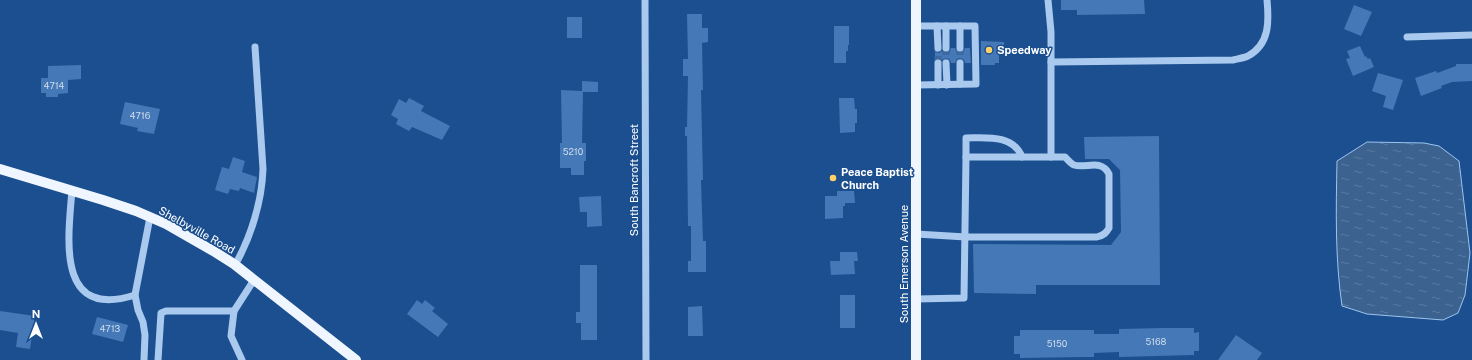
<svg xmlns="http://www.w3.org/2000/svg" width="1472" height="360" font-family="'Public Sans',sans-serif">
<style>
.water{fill:url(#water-ripples);stroke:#9cc4f0}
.building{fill:#4478b7}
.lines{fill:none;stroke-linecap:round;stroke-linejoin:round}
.minor-tunnel{stroke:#3d69a0;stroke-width:7;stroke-dasharray:7 3.5;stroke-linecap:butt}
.minor{stroke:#a9c9ee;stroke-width:7}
.major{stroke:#f0f6ff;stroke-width:10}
.poi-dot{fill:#ffd166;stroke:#1b4f8f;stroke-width:1.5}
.labels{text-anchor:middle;stroke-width:3;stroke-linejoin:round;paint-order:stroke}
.number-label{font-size:9px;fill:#d0dded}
.poi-label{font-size:11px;font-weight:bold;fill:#fff;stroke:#1b4f8f;text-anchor:start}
.street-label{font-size:11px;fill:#fff;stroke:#1b4f8f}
</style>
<defs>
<pattern id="water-ripples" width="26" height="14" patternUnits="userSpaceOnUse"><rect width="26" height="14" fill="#3c6290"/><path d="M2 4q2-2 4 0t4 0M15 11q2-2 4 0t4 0" fill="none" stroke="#597aa1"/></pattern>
</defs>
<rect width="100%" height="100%" fill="#1b4f8f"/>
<path class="water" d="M1367,142l57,1 15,3 20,15 11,92 -5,42 -7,18 -15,7 -76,-6 -25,-8c-7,-48 -6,-96 -5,-145z"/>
<g class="building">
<polygon points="1061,0 1144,0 1145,14 1077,15 1077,10 1061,10"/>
<polygon points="1354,5 1372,12 1361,36 1344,29"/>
<polygon points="687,14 702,14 702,28 708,28 708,42 702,43 703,90 701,90 703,180 701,180 703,241 706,241 706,272 688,272 688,261 691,261 691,226 688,226 687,136 685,136 685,127 687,127 688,76 683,76 683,59 688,59"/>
<rect x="567" y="17" width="15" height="21"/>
<polygon points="834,26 849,26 849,45 848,45 848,51 846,51 846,63 834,63"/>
<polygon points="981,41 1004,42 1004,54 999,54 999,63 995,63 995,65 981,65"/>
<polygon points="1360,46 1365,57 1366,56 1368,59 1370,58 1374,67 1353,76 1346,59 1350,58 1347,51"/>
<polygon points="951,48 955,48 957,52 960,53 963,52 965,48 970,48 971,63 965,63 964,60 960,58 957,59 955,63 951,63 950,60 946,58 942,60 938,58 935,59 935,52 939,53 942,51 946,53 949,52"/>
<polygon points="1456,64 1472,64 1472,81 1452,82 1441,86 1442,88 1421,96 1415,78 1436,71 1437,73 1456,66"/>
<polygon points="81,65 81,79 68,80 68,93 58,94 58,97 46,97 46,93 41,93 41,78 48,78 48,66"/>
<polygon points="1378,73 1403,80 1393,110 1383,107 1386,96 1372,91"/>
<polygon points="582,81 598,82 598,92 583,92 582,143 586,143 586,161 584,161 584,175 571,175 571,168 560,168 560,143 562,143 561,90 582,91"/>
<polygon points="409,98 424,106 421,111 450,126 442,140 412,127 409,131 396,124 398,119 391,115 399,99 406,103"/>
<polygon points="839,98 854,98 855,109 857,109 857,123 855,123 855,132 840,133"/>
<polygon points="125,102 160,109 154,134 137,131 138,128 120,124"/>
<polygon points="1159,136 1160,285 1036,285 1036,294 974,293 973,244 1111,245 1121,232 1120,170 1109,159 1085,159 1084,137"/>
<polygon points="233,157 245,161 242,172 257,177 254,193 240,188 239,191 230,189 228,194 215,190 222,167 229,169"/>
<polygon points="837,191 854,191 855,203 845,203 845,206 843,206 843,218 825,219 825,196 837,196"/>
<polygon points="601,196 602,226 587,227 587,212 580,212 579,197"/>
<polygon points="840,252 857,252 858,261 854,261 855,274 831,275 830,261 840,261"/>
<polygon points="580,265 597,265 597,340 581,340 581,323 576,323 576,312 580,312"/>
<rect x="840" y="295" width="15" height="33"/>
<polygon points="417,300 422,304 425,300 435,308 432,311 448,324 438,337 407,314"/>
<polygon points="702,306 703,336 688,336 688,307"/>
<polygon points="0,311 35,316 30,349 16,347 18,333 0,330"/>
<polygon points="97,317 128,325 123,342 92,334"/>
<polygon points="1162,328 1194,328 1194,333 1199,332 1199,351 1194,351 1194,355 1119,357 1119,352 1094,353 1094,357 1083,357 1020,358 1020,354 1014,354 1014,336 1020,336 1020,330 1094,330 1094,334 1119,334 1119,329"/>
<polygon points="1236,335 1262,353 1257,360 1218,360"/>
</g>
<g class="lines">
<g class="minor-tunnel">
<polyline points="946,48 946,63"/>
<polyline points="960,48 960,63"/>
<polyline points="938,63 938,48"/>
</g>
<g class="minor">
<polyline points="645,0 646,360"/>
<polyline points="1048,0 1051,32 1051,157"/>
<polyline points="916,26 975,26 976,84 916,85"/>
<polyline points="937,26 938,48"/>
<polyline points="946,26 946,48"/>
<polyline points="960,26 960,48"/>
<polyline points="1407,37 1472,35"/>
<path d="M1051,62l182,-2c4,-1 11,-2 15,-4 22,-12 21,-35 19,-56"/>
<polyline points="938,63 938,85"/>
<polyline points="946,63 947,85"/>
<polyline points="960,63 960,84"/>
<path d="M966,157v-19c19,0 47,-4 56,19"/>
<path d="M72,190c-4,49 -16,130 63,105"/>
<path d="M916,234l50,3h131c7,-2 9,-4 12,-9v-54c-8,-16 -23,-5 -35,-9 -3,-1 -7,-6 -9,-8h-99l-2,141 -48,1"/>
<path d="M235,265c16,-28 27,-64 28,-96l-8,-122"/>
<polyline points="144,360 145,335 143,322 138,310 135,295 150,217"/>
<polyline points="158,360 161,313 166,311 234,311"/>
<polyline points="242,360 231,336 234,311 254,280"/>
</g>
<g class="major">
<polyline points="916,0 916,360"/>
<polyline points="0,169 103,200 136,211 166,224 215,252 234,264 356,360"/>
</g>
</g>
<g class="poi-dot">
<circle cx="989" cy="50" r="4"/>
<circle cx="833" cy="178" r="4"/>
</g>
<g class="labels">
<g class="number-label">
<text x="54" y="89">4714</text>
<text x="140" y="119">4716</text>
<text x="573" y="155">5210</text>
<text x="110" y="332">4713</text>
<text x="1156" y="345">5168</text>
<text x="1057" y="347">5150</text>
</g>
<g class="poi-label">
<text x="997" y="54">Speedway</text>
<text x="841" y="176">Peace Baptist<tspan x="841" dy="13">Church</tspan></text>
</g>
<g class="street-label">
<text transform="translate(634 180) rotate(-90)" y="4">South Bancroft Street</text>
<text transform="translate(197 230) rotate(29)" y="4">Shelbyville Road</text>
<text transform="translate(904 264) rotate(-90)" y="4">South Emerson Avenue</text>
</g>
</g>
<g transform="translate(36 324)" stroke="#1b4f8f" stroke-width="3" paint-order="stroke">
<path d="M0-3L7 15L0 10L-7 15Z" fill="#ffffff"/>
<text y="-6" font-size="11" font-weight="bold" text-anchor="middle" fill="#ffffff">N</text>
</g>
</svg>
